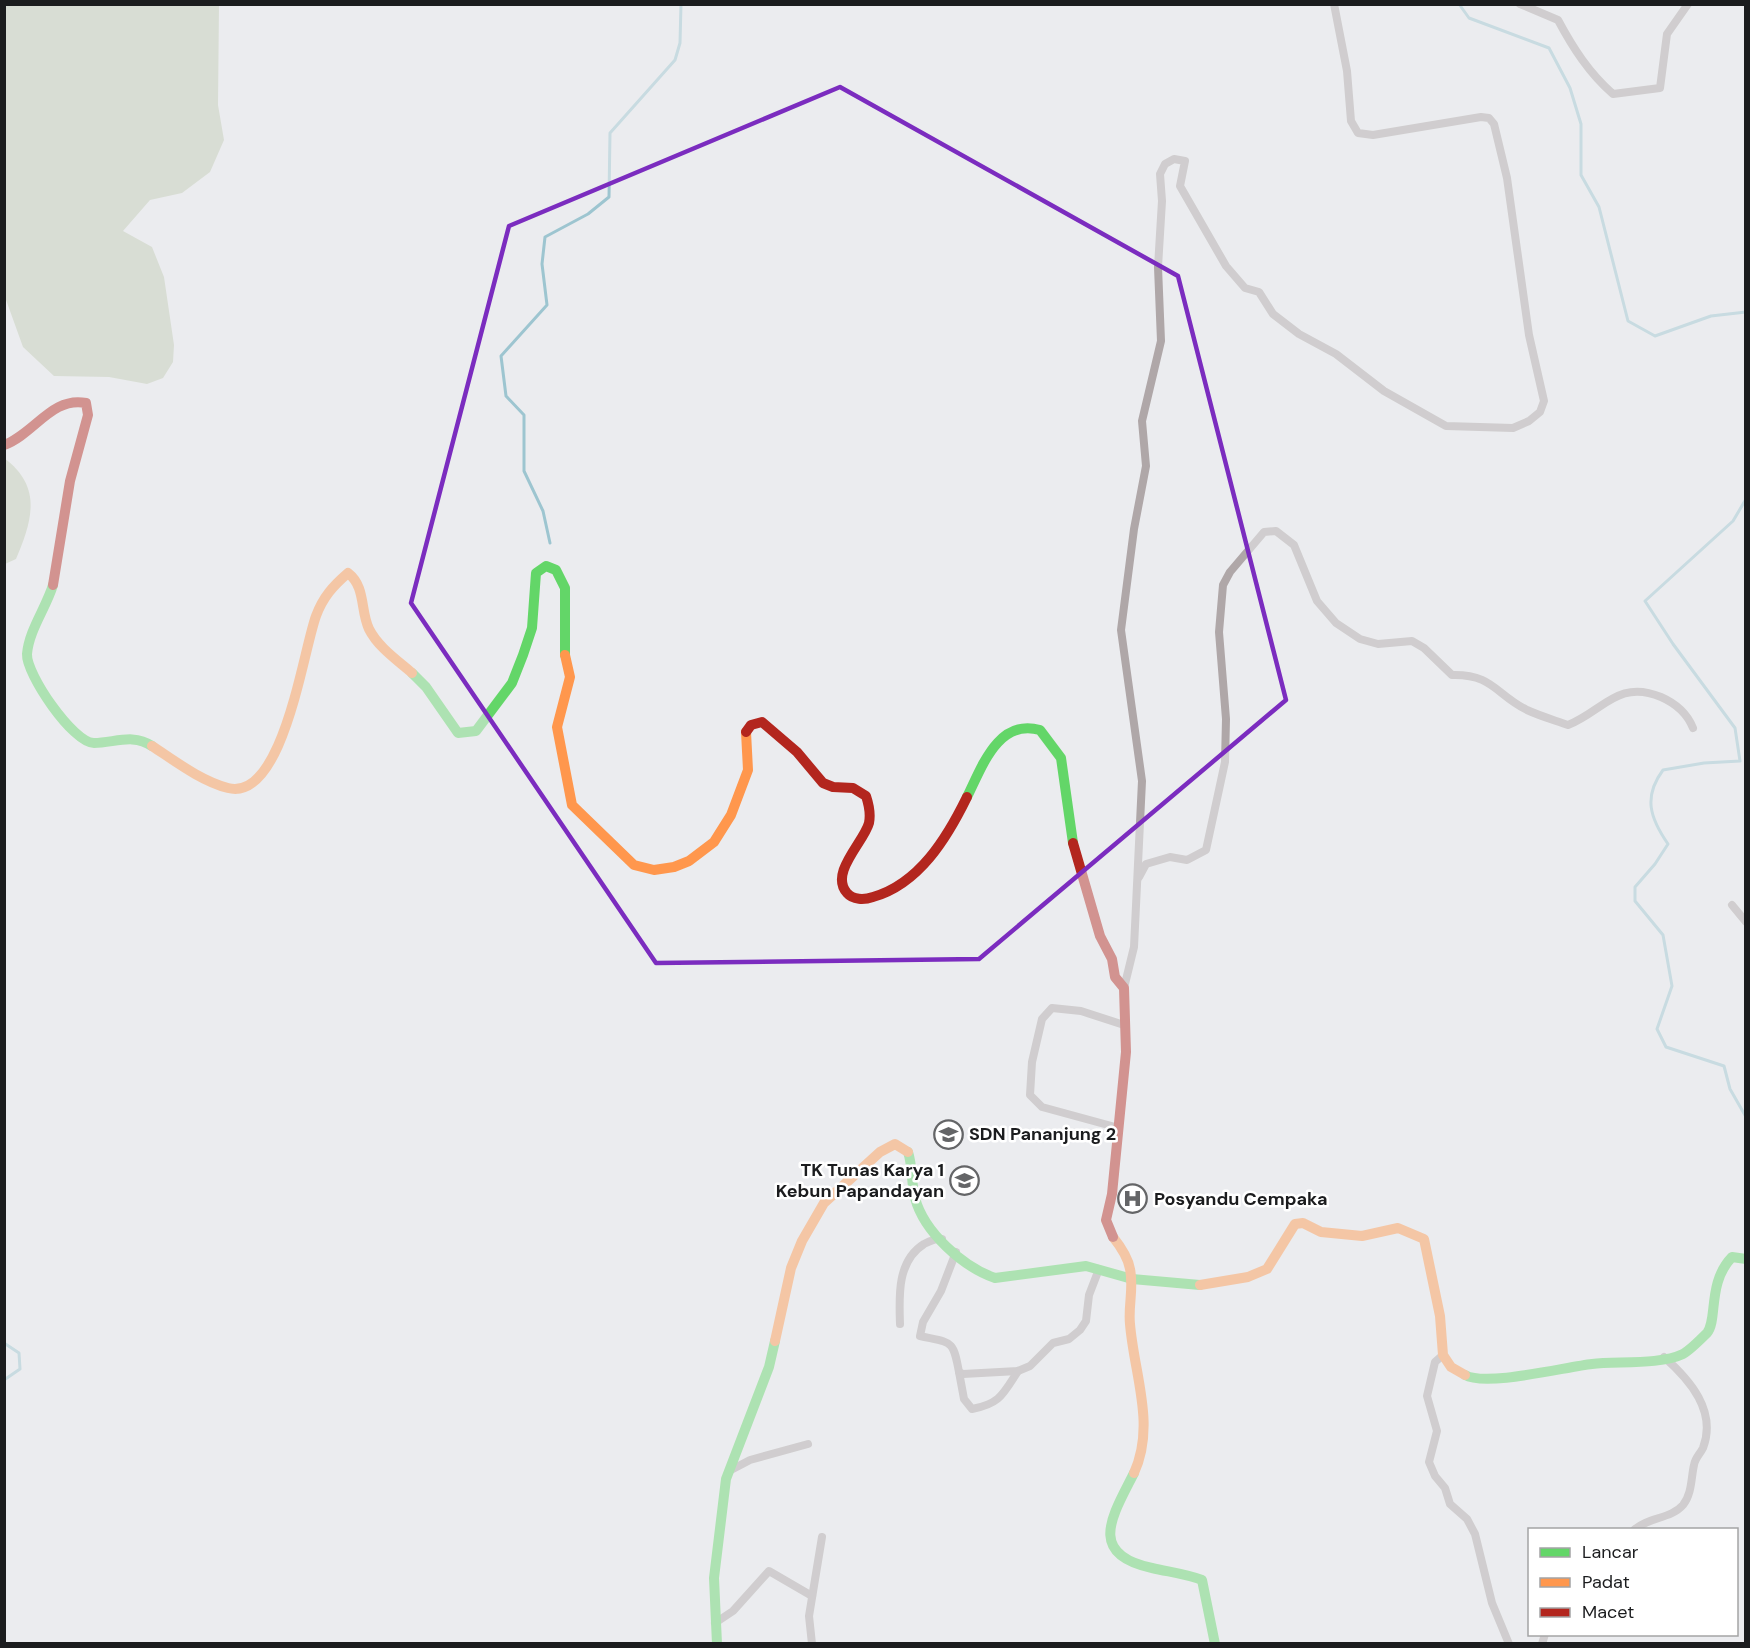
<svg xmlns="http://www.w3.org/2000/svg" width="1750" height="1648" font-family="'DM Sans',sans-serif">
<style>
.forest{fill:#c2cab4}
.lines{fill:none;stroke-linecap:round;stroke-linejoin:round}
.stream{stroke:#9dc5d0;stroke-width:3}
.street{stroke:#afa7a8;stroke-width:8}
.fast{stroke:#63d668;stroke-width:10}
.slow{stroke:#ff974d;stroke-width:10}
.jam{stroke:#b3261e;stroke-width:10}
.marked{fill:none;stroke:#7b2cbf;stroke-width:4.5;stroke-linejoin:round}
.labels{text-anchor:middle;stroke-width:5;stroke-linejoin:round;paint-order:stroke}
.poi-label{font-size:18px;font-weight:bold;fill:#1b1c1e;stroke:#fff;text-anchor:start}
</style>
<rect width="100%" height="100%" fill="#ebecef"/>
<g class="forest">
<polygon points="5,4 219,5 218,105 224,140 210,172 182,193 150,200 123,231 152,247 164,277 174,345 173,362 163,378 147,384 109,377 54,376 23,347 5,297"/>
<path d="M4,458c39,29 28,63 12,101l-11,5z"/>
</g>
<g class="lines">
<g class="stream">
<polyline points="1459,4 1469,18 1549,48 1570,88 1581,124 1581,175 1599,207 1628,321 1655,336 1711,316 1746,312"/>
<path d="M1746,499l-13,22 -88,80 28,43 62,84 5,33 -36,2 -41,7c-20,27 -13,48 5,74l-13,20 -20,23v14l28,34 9,51 -15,43 9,18 58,19 6,23 16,28"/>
<polyline points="550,543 543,511 524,471 524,415 506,396 501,356 547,305 542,264 545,237 588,214 609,197 610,133 675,60 680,43 681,4"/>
<polyline points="1746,1293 1746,1298"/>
<polyline points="4,1343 19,1353 20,1369 4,1380"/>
</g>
<g class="street">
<path d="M1520,4l38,16c15,28 31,53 55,74l47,-6 7,-54 21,-30"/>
<path d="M1139,877l7,-13 24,-7 17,3 19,-10 19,-88 1,-43 -7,-87 4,-47 7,-13 34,-40 12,-1 18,14 23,56 19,22 24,16 18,5 34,-3 12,7 28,27c41,-1 43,19 75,35 13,6 27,10 41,15 35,-14 50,-46 93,-28 16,7 26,16 32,31"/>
<polyline points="1732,905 1746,922"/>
<polyline points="1124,988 1134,947 1142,781 1121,630 1134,529 1146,466 1142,421 1161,341 1158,267 1162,201 1160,174 1165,164 1174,159 1185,161 1180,186 1226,266 1245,288 1259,292 1273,314 1299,334 1336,354 1384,391 1446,426 1513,428 1529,421 1540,412 1544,401 1529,335 1507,178 1494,124 1489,118 1481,117 1373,135 1358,133 1351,121 1347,71 1334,4"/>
<polyline points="1119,1128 1042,1107 1030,1095 1032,1062 1042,1019 1052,1008 1081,1011 1124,1025"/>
<path d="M956,1252l-15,39 -18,31 -3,14c32,7 33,3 39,36l4,2 55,-3 12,-5 23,-23 16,-4 11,-9 6,-9 3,-26 10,-26"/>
<path d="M900,1324c-1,-28 -3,-63 24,-80 6,-3 12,-6 18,-5"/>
<polyline points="1443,1355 1435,1362 1427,1396 1437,1431 1429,1462 1435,1476 1445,1488 1450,1504 1467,1519 1475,1534 1492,1603 1509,1644"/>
<path d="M959,1372l5,27 8,10c28,-5 31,-15 46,-38"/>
<polyline points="729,1471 750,1460 808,1444"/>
<path d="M1634,1530c14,-13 37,-11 49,-25 9,-11 8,-27 11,-40 1,-7 6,-11 9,-17 14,-37 -13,-68 -39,-91"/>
<polyline points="715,1623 733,1611 769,1571 812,1596"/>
<polyline points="812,1644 809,1616 822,1537"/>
<polyline points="1542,1644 1545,1634"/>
</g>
<g class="fast">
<path d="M53,585c-7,23 -24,45 -26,69 -1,20 46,89 67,89 20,0 39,-10 58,3"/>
<polyline points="412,673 426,687 458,733 476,731 512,683 523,655 532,628 536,573 546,566 556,570 565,588 565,655"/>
<path d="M967,797c15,-30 31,-79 73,-67l21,28 12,85"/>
<path d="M908,1152c5,15 3,31 7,46 9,34 48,69 80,80l91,-12 46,13 68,6"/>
<path d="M1465,1375c21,12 100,-8 127,-11 25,-3 68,1 91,-10 7,-4 18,-15 24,-21 11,-13 0,-50 25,-76l14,2"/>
<path d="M1134,1473c-21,42 -48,81 18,95 17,4 34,6 50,12l13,64"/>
<polyline points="717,1644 714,1578 726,1479 769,1367 775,1341"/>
</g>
<g class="slow">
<polyline points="565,655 570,677 557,727 572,805 634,865 654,870 674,867 689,861 714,842 731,815 748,770 746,732"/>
<path d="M152,746c23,15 49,35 76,42 55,14 75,-137 88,-172 7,-19 17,-30 32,-43 18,14 12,37 21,56 9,18 28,31 43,44"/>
<path d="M1113,1237c8,10 15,20 17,32 4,19 -2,37 0,55 4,50 26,101 4,149"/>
<polyline points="1200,1285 1248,1277 1267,1269 1295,1224 1303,1223 1321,1232 1362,1236 1398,1228 1424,1239 1440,1316 1443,1355 1451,1367 1465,1375"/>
<polyline points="775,1341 791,1268 802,1241 824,1203 880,1152 895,1144 908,1152"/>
</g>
<g class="jam">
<path d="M4,445c30,-11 48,-49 82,-42l2,12 -18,66 -17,104"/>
<path d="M746,732l5,-7 11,-3 35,30 26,31 10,4 20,1 13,8c3,9 5,17 3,27 -5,19 -40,50 -22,70 6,7 17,7 26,4 46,-13 74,-59 94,-100"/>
<polyline points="1073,843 1100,936 1112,959 1115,977 1124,988 1126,1052 1112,1194 1106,1220 1113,1237"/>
</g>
</g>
<path d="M0 0H1750V1648H0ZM840,87l338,189 108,424 -307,259 -323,4 -245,-360 98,-377z" fill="#ebecef" fill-opacity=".55" fill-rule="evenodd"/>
<path class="marked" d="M840,87l338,189 108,424 -307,259 -323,4 -245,-360 98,-377z"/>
<defs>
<symbol id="school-ring" viewBox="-11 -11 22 22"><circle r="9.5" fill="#fff" stroke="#646567" stroke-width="1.5"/><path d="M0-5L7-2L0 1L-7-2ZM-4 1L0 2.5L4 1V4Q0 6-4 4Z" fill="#646567"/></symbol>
<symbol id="hospital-ring" viewBox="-11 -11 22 22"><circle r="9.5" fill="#fff" stroke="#646567" stroke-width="1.5"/><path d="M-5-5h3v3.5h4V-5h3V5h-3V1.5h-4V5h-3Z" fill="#646567"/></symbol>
</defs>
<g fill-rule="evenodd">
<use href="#school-ring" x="932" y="1118" width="33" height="33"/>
<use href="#school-ring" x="948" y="1164" width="33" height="33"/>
<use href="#hospital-ring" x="1116" y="1182" width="33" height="33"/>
</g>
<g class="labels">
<g class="poi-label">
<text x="969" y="1140">SDN Pananjung 2</text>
<text x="944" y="1176" text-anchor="end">TK Tunas Karya 1<tspan x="944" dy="21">Kebun Papandayan</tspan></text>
<text x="1154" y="1205">Posyandu Cempaka</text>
</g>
</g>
<rect width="1750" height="1648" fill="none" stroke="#1b1c1e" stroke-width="12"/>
<rect x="1528" y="1528" width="210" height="108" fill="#ffffff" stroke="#a4a4a5" stroke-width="1.5"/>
<rect x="1540" y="1548" width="30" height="9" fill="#63d668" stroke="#a4a4a5" stroke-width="1.5"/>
<text x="1582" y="1558" font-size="18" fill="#1b1c1e">Lancar</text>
<rect x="1540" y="1578" width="30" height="9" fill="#ff974d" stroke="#a4a4a5" stroke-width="1.5"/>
<text x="1582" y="1588" font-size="18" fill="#1b1c1e">Padat</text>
<rect x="1540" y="1608" width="30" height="9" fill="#b3261e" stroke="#a4a4a5" stroke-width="1.5"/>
<text x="1582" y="1618" font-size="18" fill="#1b1c1e">Macet</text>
</svg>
